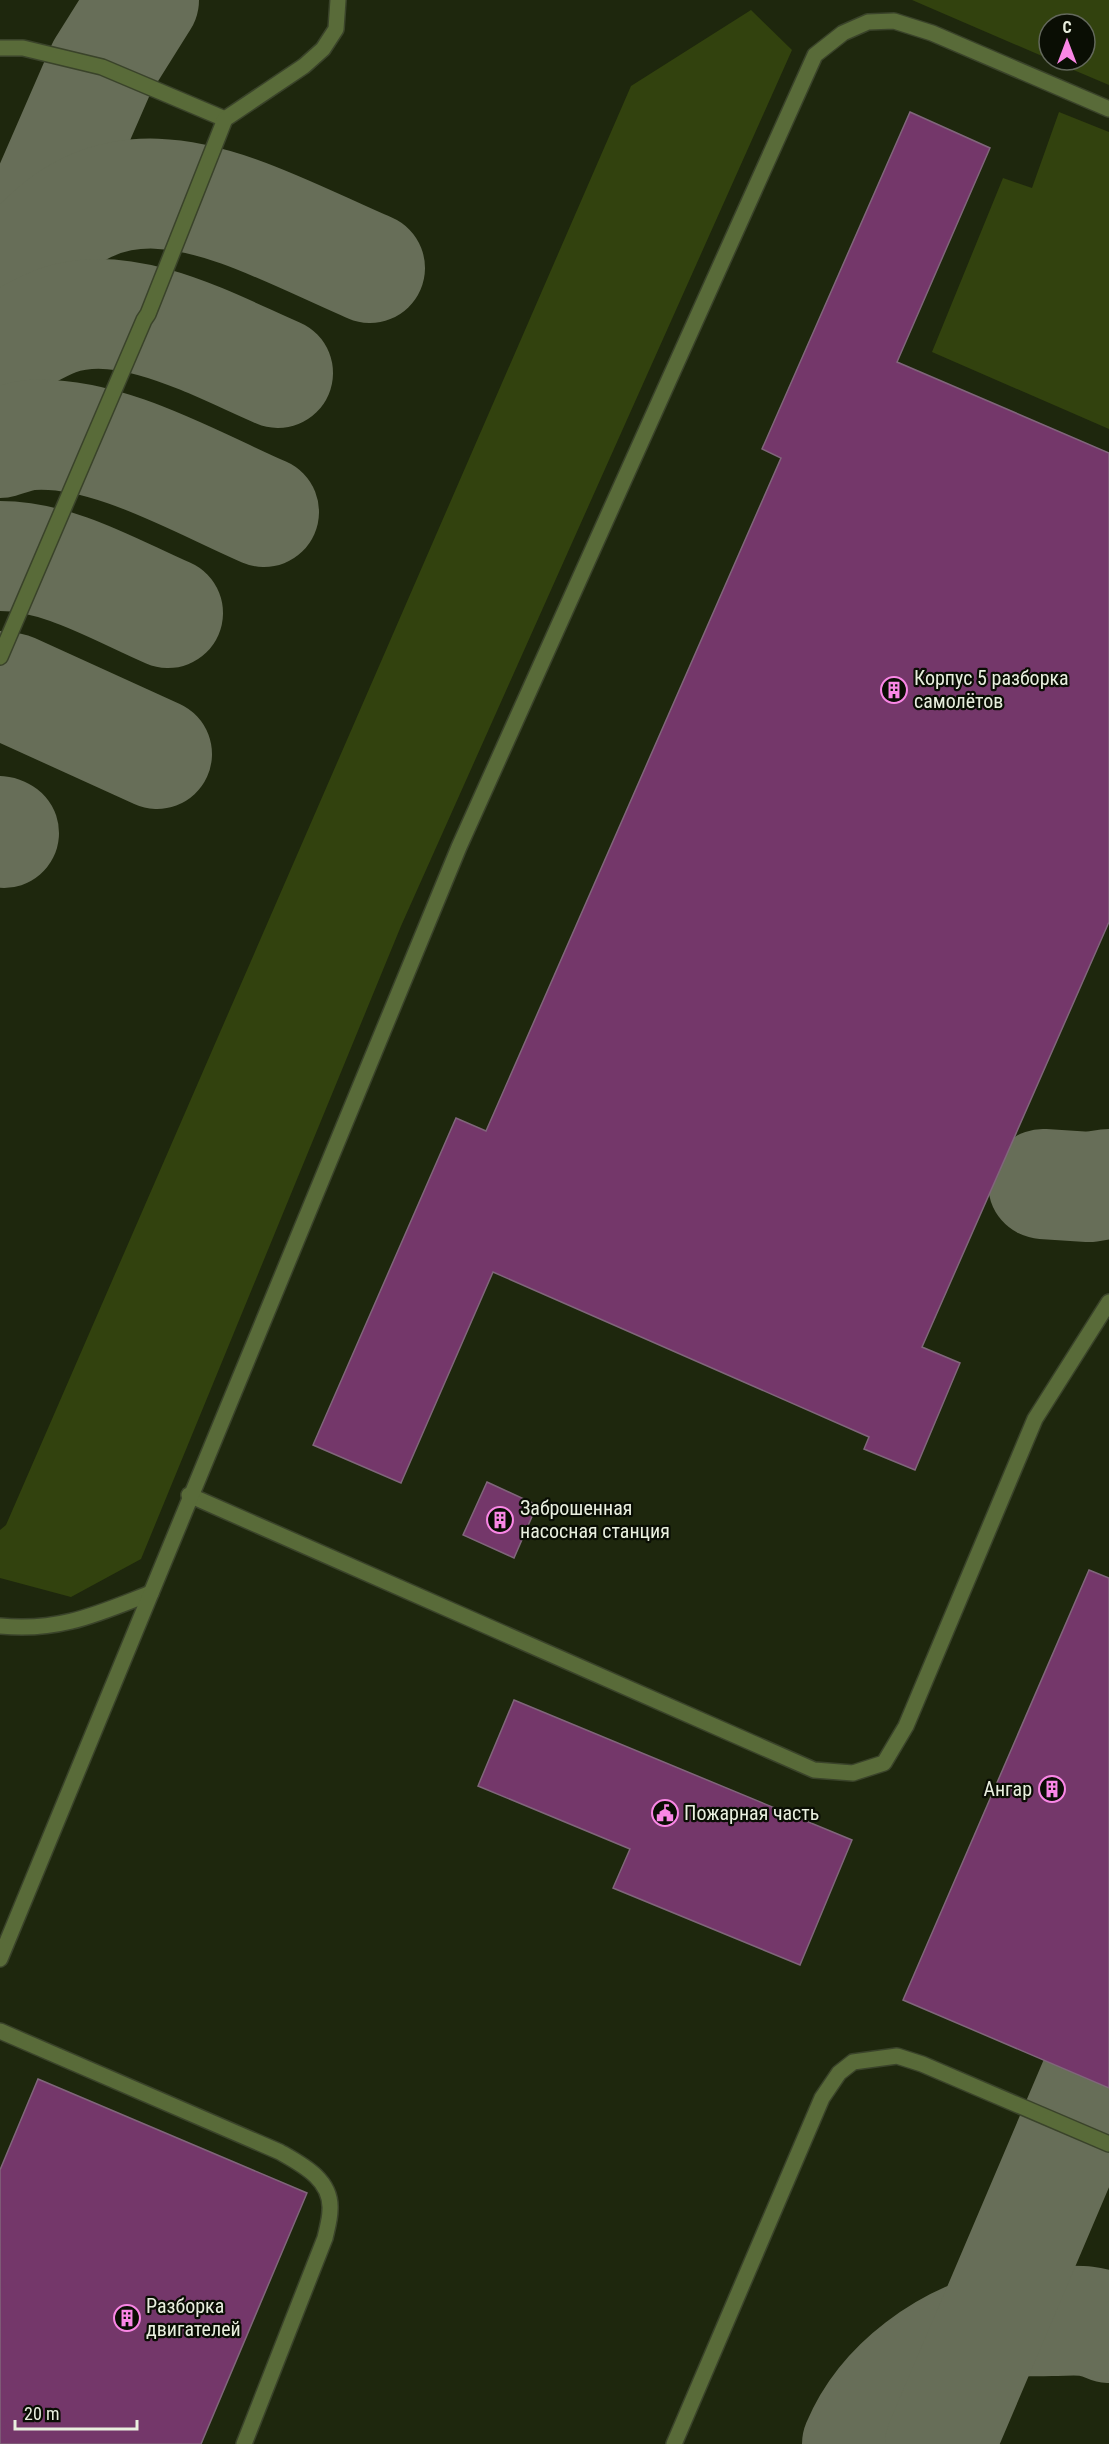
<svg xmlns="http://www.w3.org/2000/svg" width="1109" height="2444" font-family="'Roboto Condensed',sans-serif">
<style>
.green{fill:#32420e}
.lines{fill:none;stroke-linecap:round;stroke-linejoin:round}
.taxiway{stroke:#676e58;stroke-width:110}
.building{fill:#74376a;stroke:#80667b;stroke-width:1.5}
.service-casing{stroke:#3a432a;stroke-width:18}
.service{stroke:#596b39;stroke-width:15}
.labels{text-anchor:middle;stroke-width:4.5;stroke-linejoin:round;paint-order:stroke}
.poi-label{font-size:20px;fill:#e9efdf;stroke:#0a0e04;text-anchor:start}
</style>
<rect width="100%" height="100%" fill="#1e270d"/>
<g class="green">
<polygon points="912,0 1109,0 1109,85 1050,60 1085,60 1085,24 1049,24 1049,59"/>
<polygon points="751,10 792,50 401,926 141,1559 71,1597 0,1578 0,1530 6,1525 631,86"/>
<polygon points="1059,112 1109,132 1109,429 932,352 1003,178 1032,188"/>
</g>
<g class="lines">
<g class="taxiway">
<polyline points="14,269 102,67 144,0"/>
<path d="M7,285c101,-159 231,-74 363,-17"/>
<path d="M0,351c18,-11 36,-22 56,-30 70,-26 159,25 222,52"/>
<path d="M0,443c10,-3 21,-7 31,-8 76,-5 164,47 233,77"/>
<path d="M0,556c59,0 115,34 168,57"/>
<polyline points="0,686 12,688 157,754"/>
<polyline points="0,831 4,833"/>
<polyline points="1043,1184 1089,1187 1109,1184"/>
<path d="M857,2444c26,-62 89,-106 153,-121 12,-3 28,-1 41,-2 24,0 36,-3 58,7"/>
<polyline points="940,2444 1094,2082"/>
</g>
</g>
<g class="building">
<polygon points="910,112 990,148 897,362 1109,453 1109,922 922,1347 960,1363 915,1470 864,1449 869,1437 493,1272 401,1483 313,1445 456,1118 486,1131 781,458 762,449"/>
<polygon points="487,1482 537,1505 514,1558 463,1535"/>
<polygon points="1089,1570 1109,1578 1109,2088 903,2000"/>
<polygon points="514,1700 852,1840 800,1965 613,1888 630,1849 478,1786"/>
<polygon points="38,2079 307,2193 201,2444 0,2444 0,2170"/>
</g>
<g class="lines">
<defs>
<g id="service">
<polyline points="0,48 23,48 102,67 225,119"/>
<polyline points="0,657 144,320 148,314 225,119 304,66 323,49 336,29 338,0"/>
<polyline points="189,1495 814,1770 853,1773 884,1763 906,1726 1035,1419 1109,1302"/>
<path d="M0,1626c59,6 97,-12 151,-33"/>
<polyline points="0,1959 459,847 815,55 843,33 868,22 894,21 932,33 1109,109"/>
<path d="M0,2031l280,121c23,13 52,28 50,58 0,9 -3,19 -5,28l-81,206"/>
<polyline points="674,2444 822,2098 839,2073 853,2062 897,2056 922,2064 1109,2144"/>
</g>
</defs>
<use href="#service" class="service-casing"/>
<use href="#service" class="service"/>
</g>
<defs>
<symbol id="building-ring" viewBox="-11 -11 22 22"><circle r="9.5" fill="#0a0e04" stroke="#fa87e6" stroke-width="1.5"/><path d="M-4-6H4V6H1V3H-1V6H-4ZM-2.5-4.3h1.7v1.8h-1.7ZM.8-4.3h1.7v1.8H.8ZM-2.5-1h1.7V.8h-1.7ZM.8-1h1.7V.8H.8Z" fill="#fa87e6"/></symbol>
<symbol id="civic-ring" viewBox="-11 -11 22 22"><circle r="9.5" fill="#0a0e04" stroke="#fa87e6" stroke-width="1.5"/><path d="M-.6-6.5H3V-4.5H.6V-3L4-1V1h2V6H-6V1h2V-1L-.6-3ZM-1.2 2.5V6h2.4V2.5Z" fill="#fa87e6"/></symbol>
</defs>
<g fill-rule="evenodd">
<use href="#building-ring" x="879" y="675" width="30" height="30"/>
<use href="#building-ring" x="485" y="1505" width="30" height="30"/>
<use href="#building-ring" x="1037" y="1774" width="30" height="30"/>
<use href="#civic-ring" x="650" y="1798" width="30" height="30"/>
<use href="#building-ring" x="112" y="2303" width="30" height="30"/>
</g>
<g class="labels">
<g class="poi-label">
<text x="914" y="685">Корпус 5 разборка<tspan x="914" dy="23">самолётов</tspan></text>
<text x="520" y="1515">Заброшенная<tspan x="520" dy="23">насосная станция</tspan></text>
<text x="1032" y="1796" text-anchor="end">Ангар</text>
<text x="684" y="1820">Пожарная часть</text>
<text x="146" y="2313">Разборка<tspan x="146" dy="23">двигателей</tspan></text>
</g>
</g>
<g transform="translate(1067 42)"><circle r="28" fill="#0a0e04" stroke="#63685c" stroke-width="1.5"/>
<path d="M0-4.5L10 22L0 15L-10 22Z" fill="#fa87e6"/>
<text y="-9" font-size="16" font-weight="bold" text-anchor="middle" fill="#e9efdf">С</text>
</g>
<path d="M15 2420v9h122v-9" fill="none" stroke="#e9efdf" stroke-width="3"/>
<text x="24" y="2420" font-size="18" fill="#e9efdf" stroke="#0a0e04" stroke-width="4.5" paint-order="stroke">20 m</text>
</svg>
